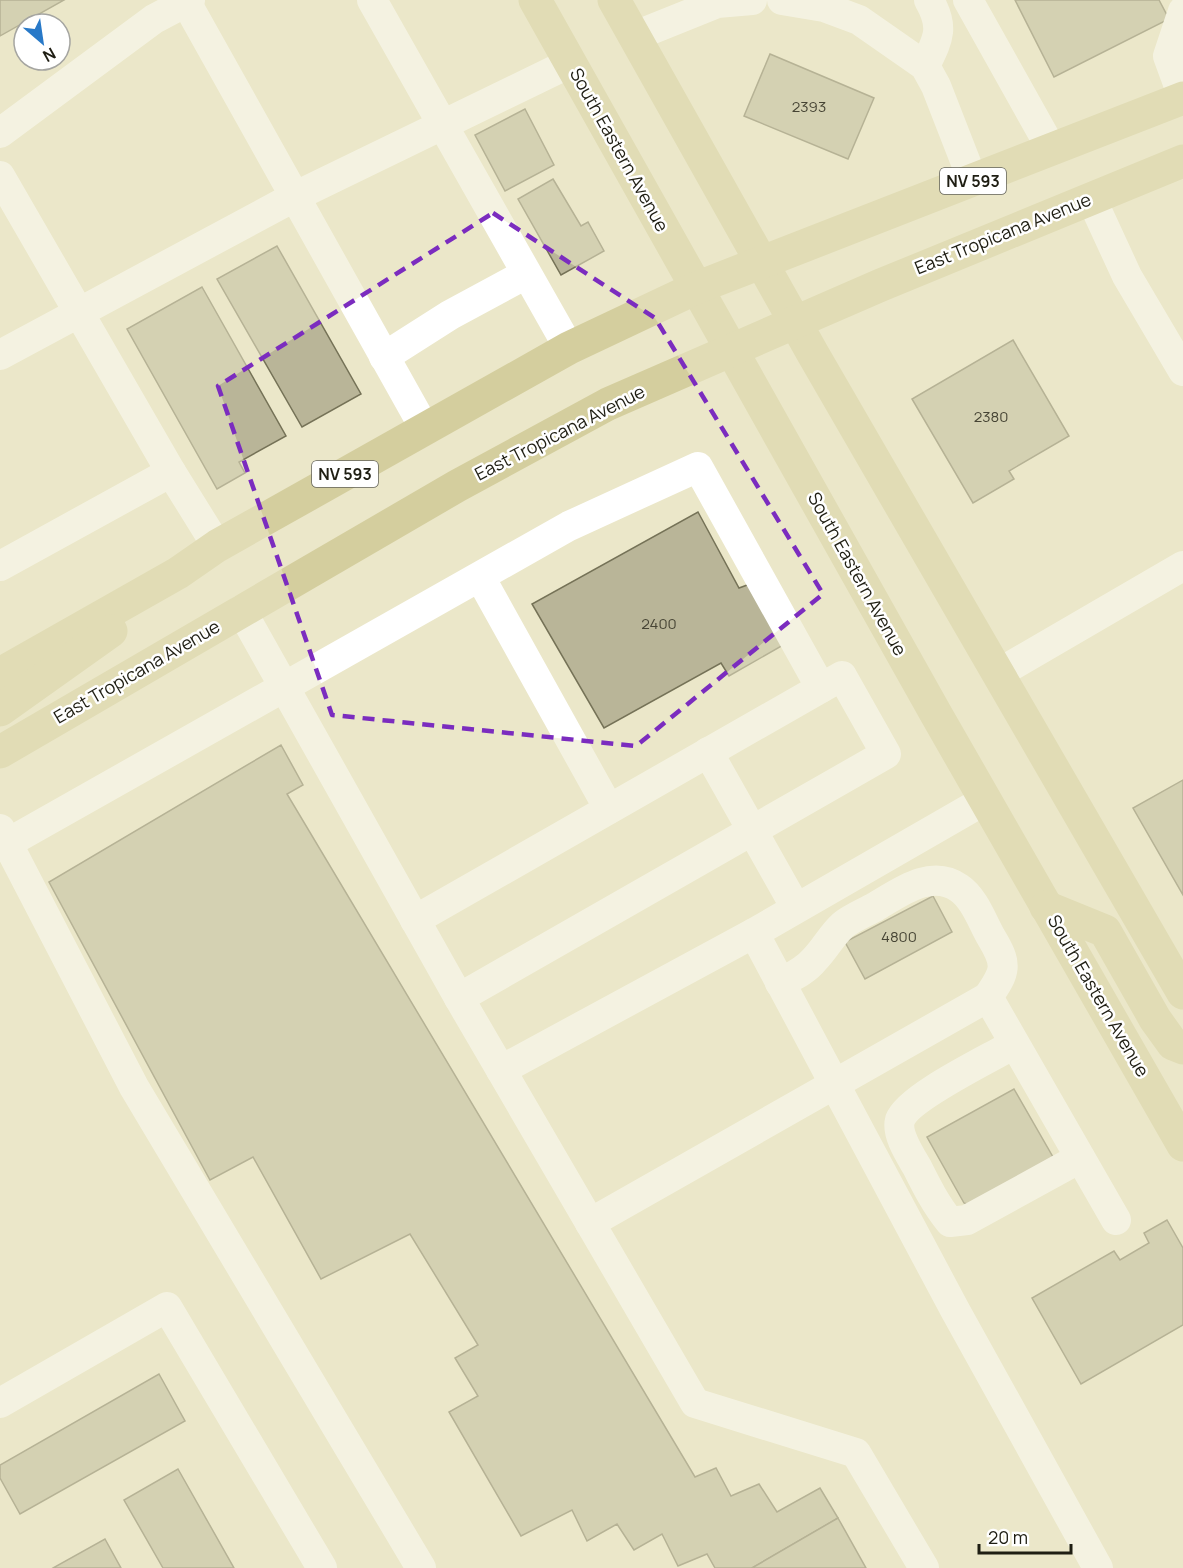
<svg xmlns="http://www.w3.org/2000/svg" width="1183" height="1568" font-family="Manrope,sans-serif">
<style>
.building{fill:#b9b598;stroke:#757257;stroke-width:1.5}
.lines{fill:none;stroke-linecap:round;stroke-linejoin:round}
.minor{stroke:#fff;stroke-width:30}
.major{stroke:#d4ce9e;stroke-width:33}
.marked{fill:none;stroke:#7b2cbf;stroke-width:4.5;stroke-dasharray:12 8;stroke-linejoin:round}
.labels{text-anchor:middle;stroke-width:5;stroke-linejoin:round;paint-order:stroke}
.number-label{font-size:15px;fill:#464434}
.shield{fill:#fff;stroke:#62625a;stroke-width:1.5}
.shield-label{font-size:16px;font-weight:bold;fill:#1f1e13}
.street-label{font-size:18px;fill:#1f1e13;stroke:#fff}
</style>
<rect width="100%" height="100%" fill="#ebe7c9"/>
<g class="building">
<polygon points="0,0 64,0 0,36"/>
<polygon points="1015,0 1159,0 1169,19 1054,77"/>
<polygon points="770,54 874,98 848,159 744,116"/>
<polygon points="525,109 554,165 505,191 475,135"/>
<polygon points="553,179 581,226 588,222 604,251 561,275 518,199"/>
<polygon points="277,246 361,394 302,427 217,279"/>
<polygon points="202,287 286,436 239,462 245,473 217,489 127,329"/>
<polygon points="1013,340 1069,436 1009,471 1014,479 973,503 912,399"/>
<polygon points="698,512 739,588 750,584 785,644 729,676 721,663 604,728 532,604"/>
<polygon points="281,745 303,785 287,794 695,1477 716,1468 731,1496 759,1484 777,1512 820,1488 838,1518 752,1568 715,1568 707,1554 678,1566 662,1534 634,1550 617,1524 587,1541 572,1510 521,1536 449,1412 478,1396 455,1358 478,1345 410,1234 321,1279 253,1157 210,1180 49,882"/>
<polygon points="1183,780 1183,895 1133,808"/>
<polygon points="933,896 952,932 865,979 845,942"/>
<polygon points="1014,1089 1057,1164 977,1208 964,1203 927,1137"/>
<polygon points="1167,1220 1183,1248 1183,1325 1081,1384 1032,1298 1114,1251 1120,1260 1149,1243 1144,1233"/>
<polygon points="159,1374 185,1421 20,1514 0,1478 0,1465"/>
<polygon points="178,1469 234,1568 163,1568 124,1500"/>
<polygon points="838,1518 866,1568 752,1568"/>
<polygon points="105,1539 121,1568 53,1568"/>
</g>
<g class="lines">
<g class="minor">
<polyline points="372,0 569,348"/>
<polyline points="782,0 824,7 859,20 925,66 936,86 973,181"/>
<polyline points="968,0 1052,150"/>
<polyline points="186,2 425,429"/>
<polyline points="1183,11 1168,56 1183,97"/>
<polyline points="635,36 717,3 752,0"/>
<path d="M925,66c13,-27 20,-38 4,-66"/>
<polyline points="0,133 154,19 190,0"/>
<polyline points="0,176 171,472 217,546"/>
<polyline points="1091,198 1127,276 1183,371"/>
<polyline points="0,355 294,197 570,63"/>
<polyline points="384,357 450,315 526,274"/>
<polyline points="0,566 171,472"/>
<polyline points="480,577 609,809"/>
<polyline points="241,610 459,998 695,1403 856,1453 924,1568"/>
<polyline points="999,673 1183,566"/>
<polyline points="708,752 796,908"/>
<polyline points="0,829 134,1087 421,1568"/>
<polyline points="6,844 569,526 698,467 821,688"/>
<polyline points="415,920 842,676 886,754 459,998"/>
<polyline points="754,933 955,1310 1098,1568"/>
<path d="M780,983c13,-7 25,-12 34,-23 11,-11 17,-24 29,-35 9,-7 21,-12 32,-18 24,-14 56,-39 84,-19 15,10 23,33 32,49 17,28 15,34 -3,60"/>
<path d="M1014,1044c-23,14 -106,53 -114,76 -4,14 10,35 17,47 10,20 19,38 33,55l17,-2 113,-62"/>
<polyline points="501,1070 754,933 985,800"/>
<polyline points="590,1223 988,997 1116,1220"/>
<polyline points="0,1403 167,1307 322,1568"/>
</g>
<g class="major">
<polyline points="535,0 936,714 1183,1145"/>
<polyline points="614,0 813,354 1183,993"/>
<polyline points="0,674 178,573 217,546 569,348 696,288 1183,98"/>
<polyline points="0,710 111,631"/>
<polyline points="0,752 457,486 608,404 881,285 1183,161"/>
<polyline points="1046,907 1105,931 1155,1019 1173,1044 1183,1048"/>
</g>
</g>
<path d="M0 0H1183V1568H0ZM493,213l162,105 168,276 -187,152 -304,-31 -114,-329z" fill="#ebe7c9" fill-opacity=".55" fill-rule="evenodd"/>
<path class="marked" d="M493,213l162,105 168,276 -187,152 -304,-31 -114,-329z"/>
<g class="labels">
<g class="number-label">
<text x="809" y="112">2393</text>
<text x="991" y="422">2380</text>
<text x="659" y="629">2400</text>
<text x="899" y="942">4800</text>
</g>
<g class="shield">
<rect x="940" y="168" width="66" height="26" rx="4.5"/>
<rect x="312" y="461" width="66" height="26" rx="4.5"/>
</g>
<g class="shield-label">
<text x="973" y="187">NV 593</text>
<text x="345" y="480">NV 593</text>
</g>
<g class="street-label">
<text transform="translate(619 150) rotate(61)" y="6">South Eastern Avenue</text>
<text transform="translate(1003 234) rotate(-22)" y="6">East Tropicana Avenue</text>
<text transform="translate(560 433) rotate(-27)" y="6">East Tropicana Avenue</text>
<text transform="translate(857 574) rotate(61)" y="6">South Eastern Avenue</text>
<text transform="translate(137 672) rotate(-30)" y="6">East Tropicana Avenue</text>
<text transform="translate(1098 996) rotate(60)" y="6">South Eastern Avenue</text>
</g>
</g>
<g transform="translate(42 42) rotate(151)"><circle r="28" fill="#ffffff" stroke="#a5a5a1" stroke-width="1.5"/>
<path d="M0-4.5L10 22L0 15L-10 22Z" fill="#2879c8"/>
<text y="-9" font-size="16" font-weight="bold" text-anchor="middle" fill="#1f1e13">N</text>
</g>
<path d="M979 1544v9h92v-9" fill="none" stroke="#1f1e13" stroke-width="3"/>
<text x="988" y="1544" font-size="18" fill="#1f1e13" stroke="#ffffff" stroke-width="4.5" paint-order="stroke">20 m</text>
</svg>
